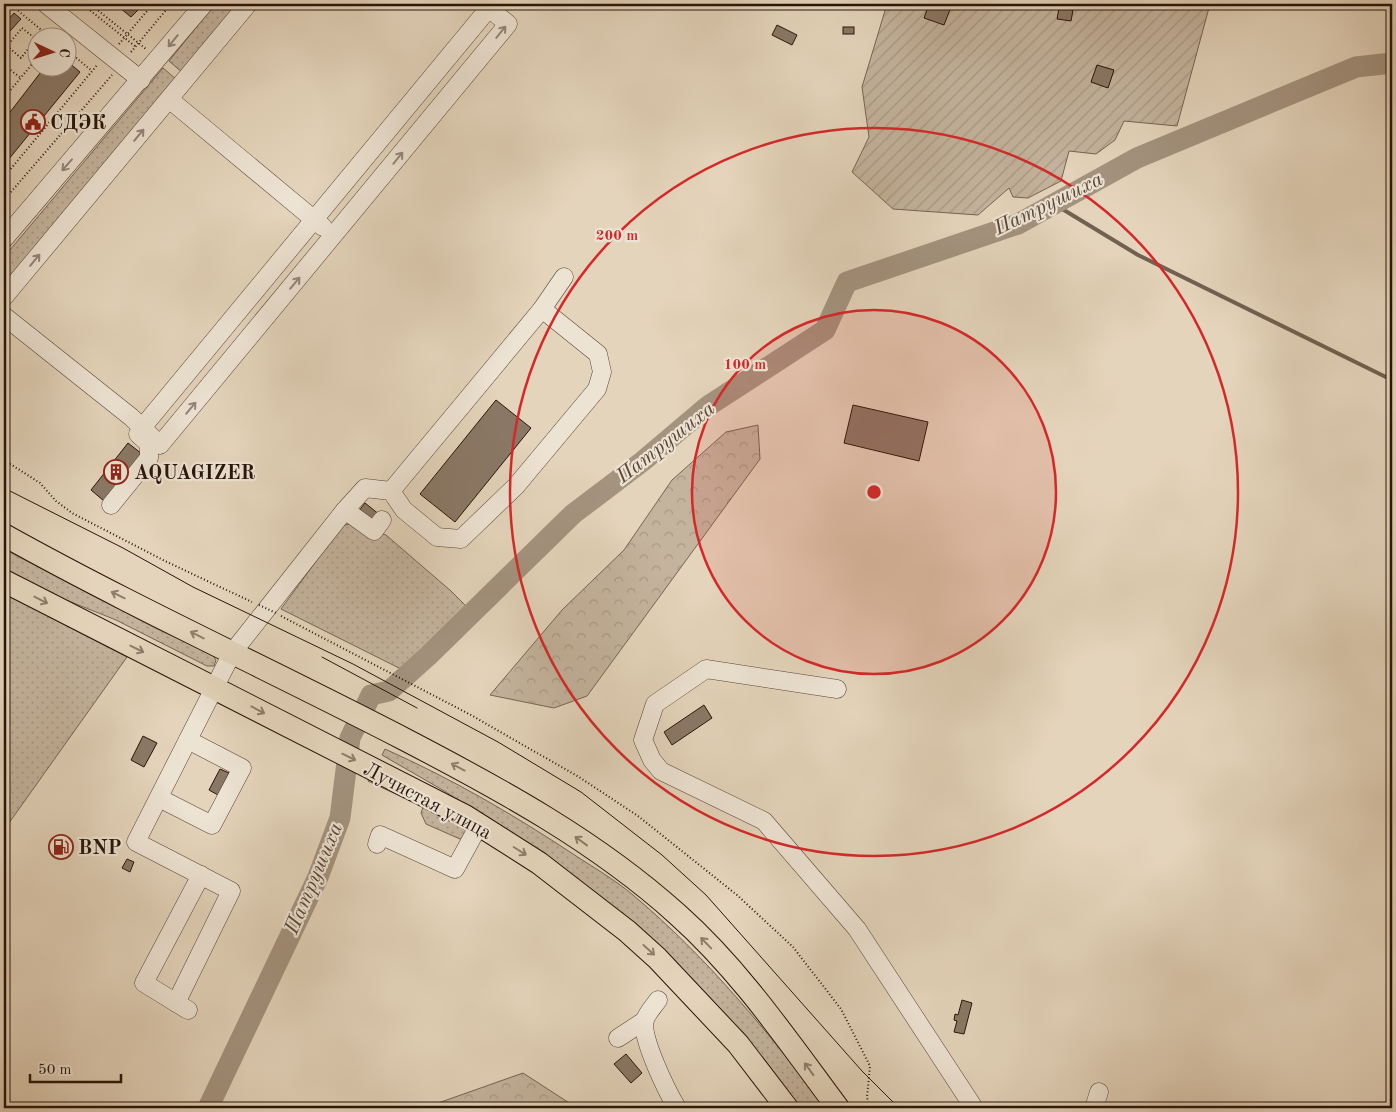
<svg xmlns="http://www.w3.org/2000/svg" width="1396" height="1112" font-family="'Old Standard TT',serif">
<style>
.grass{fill:url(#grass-dots);stroke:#766454}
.forest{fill:url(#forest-crowns);stroke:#766454}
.garden{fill:url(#garden-furrows);stroke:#766454}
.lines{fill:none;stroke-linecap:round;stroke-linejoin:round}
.stream{stroke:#726050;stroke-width:4}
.river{stroke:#a4937f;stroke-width:21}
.building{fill:#8a7866;stroke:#28140a}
.minor-casing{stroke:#574436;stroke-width:19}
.major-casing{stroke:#28140a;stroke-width:24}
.path{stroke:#28140a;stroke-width:2;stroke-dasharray:1 2.5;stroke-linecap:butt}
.minor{stroke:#ede3d3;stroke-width:18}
.major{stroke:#e4d4bb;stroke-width:22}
.tram{stroke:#28140a;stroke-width:1}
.path-bridge{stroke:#28140a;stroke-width:2;stroke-dasharray:1 2.5;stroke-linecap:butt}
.oneway{stroke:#948679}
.oneway2{stroke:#8f7e6b}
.ring{fill:none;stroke:#d62828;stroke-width:2.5}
.labels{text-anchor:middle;stroke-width:4.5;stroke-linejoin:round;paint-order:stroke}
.poi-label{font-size:20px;font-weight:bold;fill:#28140a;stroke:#ede3d3;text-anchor:start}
.street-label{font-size:20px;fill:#28140a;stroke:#ede3d3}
.water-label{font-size:21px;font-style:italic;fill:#5a4739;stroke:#ede3d3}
.centre{fill:#d62828;stroke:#ede3d3;stroke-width:2.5}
.ring-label{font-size:15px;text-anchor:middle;font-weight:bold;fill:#d62828;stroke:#ede3d3;stroke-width:4.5;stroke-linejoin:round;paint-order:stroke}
</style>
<defs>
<pattern id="grass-dots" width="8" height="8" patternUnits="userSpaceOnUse" patternTransform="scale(1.25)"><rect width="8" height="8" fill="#c4b39d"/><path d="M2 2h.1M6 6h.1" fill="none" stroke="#a89986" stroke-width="1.8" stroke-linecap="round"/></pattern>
<pattern id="forest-crowns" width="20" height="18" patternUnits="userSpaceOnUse" patternTransform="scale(1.25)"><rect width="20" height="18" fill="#c4b39d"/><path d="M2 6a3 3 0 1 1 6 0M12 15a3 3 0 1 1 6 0" fill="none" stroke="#a89986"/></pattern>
<pattern id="garden-furrows" width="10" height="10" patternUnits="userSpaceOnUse" patternTransform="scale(1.25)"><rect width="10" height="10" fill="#c4b39d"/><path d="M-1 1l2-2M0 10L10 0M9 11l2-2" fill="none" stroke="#a89986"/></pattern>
</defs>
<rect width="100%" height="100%" fill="#e4d4bb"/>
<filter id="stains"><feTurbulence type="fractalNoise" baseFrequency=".004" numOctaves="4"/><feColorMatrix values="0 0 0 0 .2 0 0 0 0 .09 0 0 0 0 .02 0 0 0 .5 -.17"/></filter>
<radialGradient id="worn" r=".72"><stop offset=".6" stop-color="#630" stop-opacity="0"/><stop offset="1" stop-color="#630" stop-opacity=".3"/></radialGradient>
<g class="grass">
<polygon points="215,4 240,4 183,73 169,61"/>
<polygon points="163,68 177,80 4,284 4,257"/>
<polygon points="349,524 386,535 451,591 468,608 403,670 281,609 342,526"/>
<polygon points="4,549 155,628 212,654 216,660 214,666 207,666 116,620 51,594 4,570"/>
<polygon points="4,593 127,657 4,830"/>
<path d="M385,749c67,30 124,63 185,103 21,14 44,27 63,43 75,63 134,136 193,213h-30l-60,-76 -223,-196 -67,-44 -64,-37z"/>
<polygon points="370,776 463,825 468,833 466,837 460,839 426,824 421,813 423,807 368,781"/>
</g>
<g class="forest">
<polygon points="758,425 760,459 587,696 554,708 490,695 562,610 624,550 672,480 726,432"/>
<polygon points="523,1073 577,1108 424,1108"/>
</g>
<polygon class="garden" points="887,4 1210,4 1177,126 1124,121 1115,140 1096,154 1069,151 1061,181 1028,198 1013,197 1009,188 978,215 893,209 852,172 869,137 862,87"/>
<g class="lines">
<polyline class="stream" points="1054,204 1138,255 1392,380"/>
<polyline class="river" points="208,1108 318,877 340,818 350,738 371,695 389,691 428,656 573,514 643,461 708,406 825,330 847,282 1018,224 1137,158 1356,67 1392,63"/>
</g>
<g class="building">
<polygon points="120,4 144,4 131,17 120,8 122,6"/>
<polygon points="929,4 943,4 951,7 944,25 924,18"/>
<polygon points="1059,8 1073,10 1071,21 1057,19"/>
<polygon points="14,13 21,19 10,31 4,25"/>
<polygon points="777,25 797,35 792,45 772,35"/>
<rect x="843" y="27" width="11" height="7"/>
<polygon points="68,62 80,72 4,165 4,120 44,68 68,68"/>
<polygon points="1097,65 1114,70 1108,88 1091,82"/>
<polygon points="496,400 531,428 455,522 420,494"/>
<polygon points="853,405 928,422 919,461 844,443"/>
<polygon points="128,443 142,454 104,501 91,490"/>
<polygon points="365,503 380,515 372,524 358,512"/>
<polygon points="704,705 712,718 672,745 664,732"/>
<polygon points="143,736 157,743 144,767 131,760"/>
<polygon points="220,769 229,773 218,795 209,790"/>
<polygon points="61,838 69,844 59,858 50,852"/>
<polygon points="127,859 134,862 130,872 122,868"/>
<polygon points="962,1000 972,1003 964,1034 954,1032 957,1021 954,1020 955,1014 958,1015"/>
<polygon points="626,1054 642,1073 631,1083 614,1064"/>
</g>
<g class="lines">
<defs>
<g id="minor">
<polyline points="46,4 141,80"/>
<polyline points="169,99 323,227"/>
<polyline points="4,239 204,4"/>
<polyline points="4,297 248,4"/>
<polyline points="4,316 131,417 160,445 508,24 489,8 141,429"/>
<polyline points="391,491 542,309"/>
<polyline points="111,505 149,458 149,444 138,434"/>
<polyline points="345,510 374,531 382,520"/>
<polyline points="837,689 706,669 655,704 643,740 652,760 661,771 764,821 857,929 974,1108"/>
<polyline points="159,798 212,825 242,768 188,740"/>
<polyline points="377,844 380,835 455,869 479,825"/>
<path d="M658,1000c-4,6 -11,13 -13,20 -6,15 23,73 32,88"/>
<polyline points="176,1003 231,891 136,842 232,653 345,510 365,488 391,491 404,510 437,537 461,539 516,486 597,389 602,372 598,354 542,309 564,277"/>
<polyline points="188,1010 144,983 201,875"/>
<polyline points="618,1038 644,1021"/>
<polyline points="1094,1108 1099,1092"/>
</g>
<g id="major">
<path d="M4,535c131,73 267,135 400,204 96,50 192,102 273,175 63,56 111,127 161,194"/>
<polyline points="4,581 465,816 539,863 627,931 657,958 738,1044 787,1108"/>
</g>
</defs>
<use href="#minor" class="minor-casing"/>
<use href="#major" class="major-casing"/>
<g class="path">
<polyline points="10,4 51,38"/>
<polyline points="82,4 136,47"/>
<polyline points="90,4 146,49"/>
<polygon points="22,28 36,39 21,58 7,46"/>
<polyline points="119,44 153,4"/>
<polyline points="4,51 7,46"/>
<polyline points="68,51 92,71"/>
<polyline points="131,52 171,4"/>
<polyline points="4,68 9,69 21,78"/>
<polyline points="4,98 38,57"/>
<polyline points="4,177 98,64"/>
<polyline points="4,200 112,75"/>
<polyline points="4,460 40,483 56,501 72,513 165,561 252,602"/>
<polyline points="281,616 469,714 579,777 638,816 737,895 793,947 841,1009 870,1066 867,1097 869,1108"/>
</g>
<use href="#minor" class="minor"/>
<use href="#major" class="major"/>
<g class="tram">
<polyline points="4,488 123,548 193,587 353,664 498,742 581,792 662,855 706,895 862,1071 899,1108"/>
<polyline points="322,657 417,708"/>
</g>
<polyline class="path-bridge" points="259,605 278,614"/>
</g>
<defs><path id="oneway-shaft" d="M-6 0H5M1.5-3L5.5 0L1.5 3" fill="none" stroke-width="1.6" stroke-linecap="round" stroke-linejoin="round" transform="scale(1.25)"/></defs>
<g class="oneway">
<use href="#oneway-shaft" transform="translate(501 32) rotate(-51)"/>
<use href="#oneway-shaft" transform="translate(173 41) rotate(129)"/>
<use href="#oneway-shaft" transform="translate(139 135) rotate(-50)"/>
<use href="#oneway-shaft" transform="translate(398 158) rotate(-51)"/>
<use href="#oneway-shaft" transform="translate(67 165) rotate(131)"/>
<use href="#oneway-shaft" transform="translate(35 260) rotate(-50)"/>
<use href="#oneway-shaft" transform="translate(295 283) rotate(-50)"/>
<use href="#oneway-shaft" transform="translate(191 408) rotate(-50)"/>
</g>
<g class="oneway2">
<use href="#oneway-shaft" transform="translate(118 595) rotate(-154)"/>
<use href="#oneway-shaft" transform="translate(41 600) rotate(27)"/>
<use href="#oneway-shaft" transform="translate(197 635) rotate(-153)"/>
<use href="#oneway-shaft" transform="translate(137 649) rotate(26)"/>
<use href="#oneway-shaft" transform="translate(258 710) rotate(28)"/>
<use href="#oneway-shaft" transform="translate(349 757) rotate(26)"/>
<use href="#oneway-shaft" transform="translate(458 767) rotate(-152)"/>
<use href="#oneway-shaft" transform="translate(581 841) rotate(-144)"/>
<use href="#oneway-shaft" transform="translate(520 851) rotate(32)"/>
<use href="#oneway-shaft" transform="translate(706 943) rotate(-134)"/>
<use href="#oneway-shaft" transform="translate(649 950) rotate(42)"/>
<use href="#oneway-shaft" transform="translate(809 1069) rotate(-126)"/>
</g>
<circle cx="874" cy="492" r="182" fill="#d62828" fill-opacity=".12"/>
<g class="ring">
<circle cx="874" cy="492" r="182"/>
<circle cx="874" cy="492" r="364"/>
</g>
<defs>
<symbol id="civic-ring" viewBox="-11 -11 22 22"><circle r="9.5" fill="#ede3d3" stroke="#8f2418" stroke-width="1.5"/><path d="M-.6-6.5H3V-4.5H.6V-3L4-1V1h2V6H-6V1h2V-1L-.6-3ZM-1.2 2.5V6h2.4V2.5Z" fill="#8f2418"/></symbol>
<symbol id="building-ring" viewBox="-11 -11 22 22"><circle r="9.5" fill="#ede3d3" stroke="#8f2418" stroke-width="1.5"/><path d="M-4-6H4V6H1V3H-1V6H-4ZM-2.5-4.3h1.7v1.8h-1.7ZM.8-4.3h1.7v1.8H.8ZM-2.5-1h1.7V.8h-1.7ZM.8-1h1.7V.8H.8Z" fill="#8f2418"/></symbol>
<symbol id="fuel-ring" viewBox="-11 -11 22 22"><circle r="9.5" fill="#ede3d3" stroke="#8f2418" stroke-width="1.5"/><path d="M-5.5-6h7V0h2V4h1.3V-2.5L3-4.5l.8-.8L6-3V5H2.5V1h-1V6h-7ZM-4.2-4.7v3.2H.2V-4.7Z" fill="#8f2418"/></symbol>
</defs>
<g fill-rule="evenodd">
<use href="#civic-ring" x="19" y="108" width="28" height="28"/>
<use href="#building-ring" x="102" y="458" width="28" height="28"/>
<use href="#fuel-ring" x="47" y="833" width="28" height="28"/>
</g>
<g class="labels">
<g class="poi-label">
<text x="50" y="129">СДЭК</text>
<text x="134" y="479">AQUAGIZER</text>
<text x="78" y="854">BNP</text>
</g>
<g class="street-label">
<text transform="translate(428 800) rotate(28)" y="7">Лучистая улица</text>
</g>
<g class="water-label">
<text transform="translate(1048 203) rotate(-26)" y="7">Патрушиха</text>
<text transform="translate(665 442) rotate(-38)" y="7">Патрушиха</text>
<text transform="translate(313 878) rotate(-67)" y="7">Патрушиха</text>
</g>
</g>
<circle cx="874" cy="492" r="8" class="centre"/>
<g class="ring-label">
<text x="617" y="240">200 m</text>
<text x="745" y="369">100 m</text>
</g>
<rect width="1396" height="1112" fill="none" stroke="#e4d4bb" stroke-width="20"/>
<rect x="5" y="5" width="1386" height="1102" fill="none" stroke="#28140a" stroke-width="2.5"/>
<rect x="10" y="10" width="1376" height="1092" fill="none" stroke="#28140a"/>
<g transform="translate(52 52) rotate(94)"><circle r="24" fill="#ede3d3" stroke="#9e9083"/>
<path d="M0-4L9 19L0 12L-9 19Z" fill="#8f2418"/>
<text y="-8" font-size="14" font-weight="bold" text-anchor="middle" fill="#28140a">С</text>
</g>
<path d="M30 1074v8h91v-8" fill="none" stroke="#28140a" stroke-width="2.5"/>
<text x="38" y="1074" font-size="15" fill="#28140a" stroke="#ede3d3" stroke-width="4" paint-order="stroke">50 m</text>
<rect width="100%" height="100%" filter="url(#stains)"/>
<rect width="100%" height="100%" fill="url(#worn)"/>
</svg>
